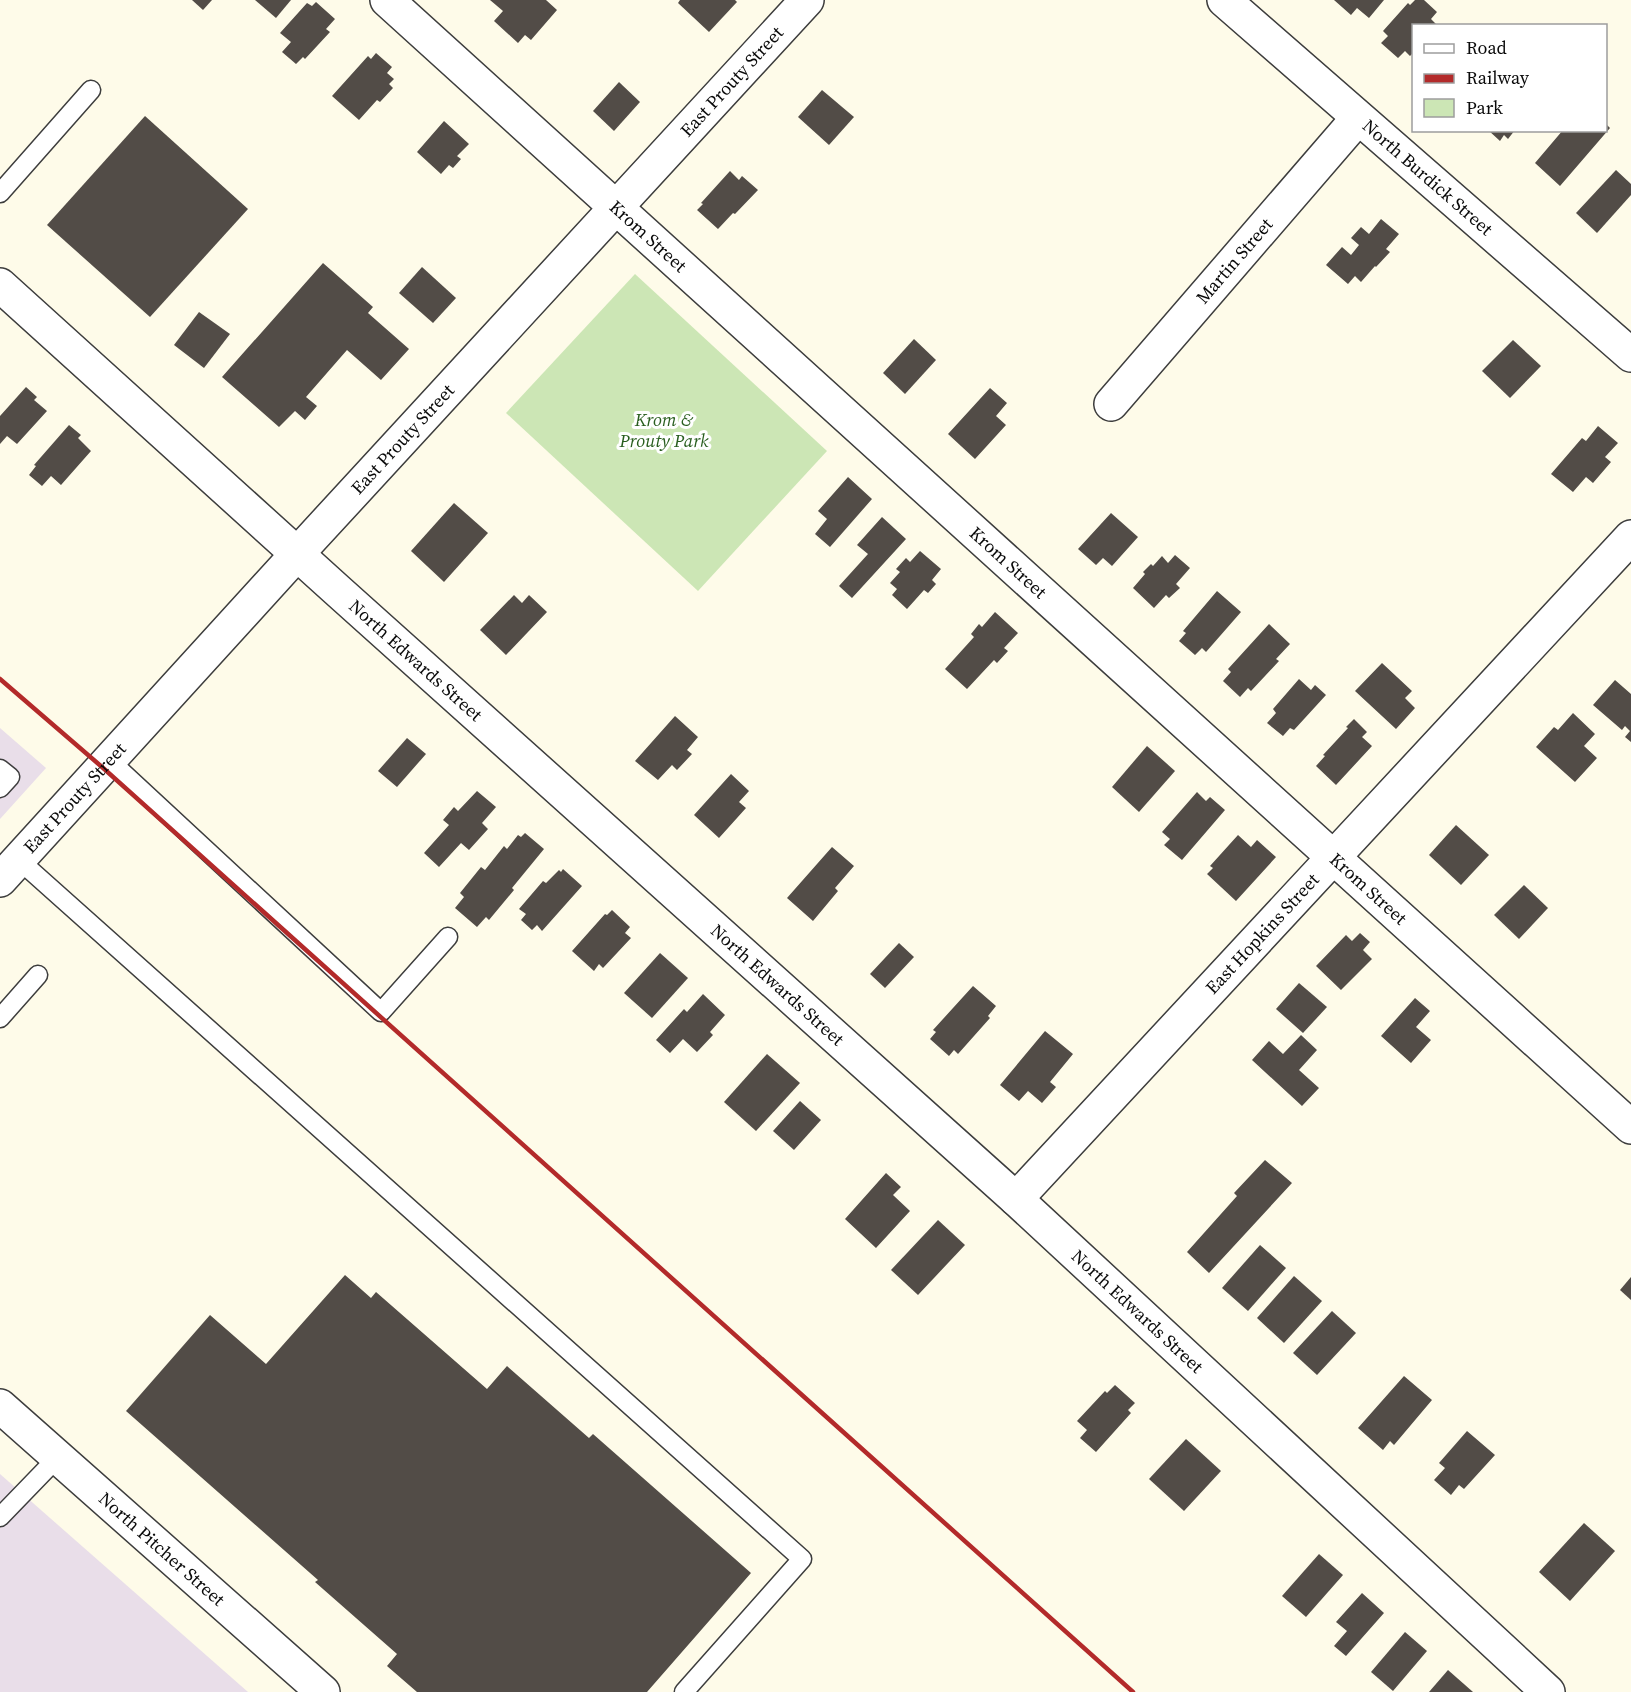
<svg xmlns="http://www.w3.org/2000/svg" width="1631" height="1692" font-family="'Source Serif 4',serif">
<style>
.industrial{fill:#e9dee9}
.green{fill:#cce6b5}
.building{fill:#524c47}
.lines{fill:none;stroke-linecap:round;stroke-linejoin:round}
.lane-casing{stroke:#3d3d3d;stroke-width:21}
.street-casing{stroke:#3d3d3d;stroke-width:36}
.lane{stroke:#fff;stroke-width:18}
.street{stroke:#fff;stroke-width:33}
.rail{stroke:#b32a2a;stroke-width:4.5}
.labels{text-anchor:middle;stroke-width:6;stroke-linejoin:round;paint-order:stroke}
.street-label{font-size:18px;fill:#0a0a0a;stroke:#fff}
.park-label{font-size:18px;font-style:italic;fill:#295e1f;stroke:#fff}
</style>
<rect width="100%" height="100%" fill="#fefbe9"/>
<g class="industrial">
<polygon points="0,728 46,768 0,819"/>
<polygon points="0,1474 248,1692 0,1692"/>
</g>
<polygon class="green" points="635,274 827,451 698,591 506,413"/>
<g class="building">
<polygon points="192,0 212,0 203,10"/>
<polygon points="255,0 291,0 276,18"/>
<polygon points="490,0 546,0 557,10 531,40 525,35 518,43 494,21 503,11"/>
<polygon points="680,0 735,0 737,2 709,32 678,3"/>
<polygon points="1334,0 1384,0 1369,18 1357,8 1351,15"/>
<polygon points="1415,0 1424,0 1437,12 1431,19 1438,26 1414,26 1414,52 1410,56 1405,51 1398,58 1381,43 1388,36 1383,31 1408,3 1410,5"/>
<polygon points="316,2 335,19 326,29 330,32 305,59 303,57 296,64 282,52 291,42 280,33 307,3 312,6"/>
<polygon points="376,53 392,67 387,73 394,79 389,84 393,88 380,102 377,100 359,120 332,96 368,56 371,59"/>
<polygon points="619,82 640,102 614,131 593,111"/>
<polygon points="822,90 854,117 829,145 798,117"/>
<polygon points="145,116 248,209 150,317 47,225"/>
<polygon points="444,121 469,144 457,156 461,159 453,168 449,165 441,174 417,152"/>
<polygon points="1606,124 1610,128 1560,186 1535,163 1563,130 1606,130"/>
<polygon points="1488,130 1515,130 1508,139 1504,135 1500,141"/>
<polygon points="1616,170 1631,184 1631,195 1597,233 1576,213"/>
<polygon points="730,171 739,180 742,176 758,190 735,214 733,213 718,229 697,210 703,204 701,203"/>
<polygon points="1381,219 1399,234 1386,249 1390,252 1376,267 1375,266 1361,282 1355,276 1348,284 1326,265 1342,247 1351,255 1359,245 1351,238 1361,227 1369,234"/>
<polygon points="323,263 373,307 368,313 409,349 381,380 347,350 306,397 317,406 305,420 295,411 279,427 222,377"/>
<polygon points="422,267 456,298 433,323 399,293"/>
<polygon points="199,312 230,334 204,368 174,345"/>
<polygon points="914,339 936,360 905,394 883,373"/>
<polygon points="1513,340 1541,366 1510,398 1482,371"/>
<polygon points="26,387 37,397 34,400 47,411 17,444 7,436 0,444 0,416"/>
<polygon points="990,388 1007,403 996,416 1006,425 975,459 948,434"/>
<polygon points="69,425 81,435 78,438 91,451 61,485 51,476 42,486 29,475 36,466 34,465"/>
<polygon points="1598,426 1618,443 1605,457 1611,462 1593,483 1586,477 1573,492 1551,474 1582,438 1586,441"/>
<polygon points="848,477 872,499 830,547 815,534 827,519 818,511"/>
<polygon points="454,503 488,533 444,582 411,551"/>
<polygon points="1111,513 1138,537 1112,566 1103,558 1096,565 1078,549"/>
<polygon points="882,517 906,539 852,598 839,586 868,554 857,545"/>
<polygon points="920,551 941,569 932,580 936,584 928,593 924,590 907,609 892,595 897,589 890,583 900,572 896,569 906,558 910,562"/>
<polygon points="1175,555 1190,568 1176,584 1180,588 1169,598 1166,595 1154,608 1133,588 1145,574 1143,572 1151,564 1153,566 1162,556 1168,563"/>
<polygon points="1217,591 1241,612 1206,652 1202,648 1195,655 1179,641 1186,633 1183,631"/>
<polygon points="514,595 522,603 529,595 547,612 506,655 480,630"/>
<polygon points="995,612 1018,633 1004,648 1008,651 997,663 994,660 967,689 945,669 974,637 971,634 979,624 982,627"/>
<polygon points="1269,624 1290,644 1276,659 1279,661 1251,691 1248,688 1240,697 1223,681 1231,672 1228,669"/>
<polygon points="1382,663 1412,691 1405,698 1415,708 1396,729 1355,691"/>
<polygon points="1299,679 1311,690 1315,685 1326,695 1294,730 1290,728 1283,736 1267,723 1276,713 1273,709"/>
<polygon points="1615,680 1631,694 1631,742 1625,737 1630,731 1625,726 1622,730 1593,705"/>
<polygon points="1573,713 1595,734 1584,746 1597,758 1575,782 1536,747 1554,727 1558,730"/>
<polygon points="675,716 698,737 687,750 692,754 677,770 672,765 658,780 635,761"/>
<polygon points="1354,719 1367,732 1362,737 1372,746 1336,785 1316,766 1325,756 1323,755 1348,728 1346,727"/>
<polygon points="407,738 426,754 397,787 378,771"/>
<polygon points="1147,746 1175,771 1139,812 1112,787"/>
<polygon points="731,774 749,791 739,802 746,808 719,838 694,815"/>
<polygon points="477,791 496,807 482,823 488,829 469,850 461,843 439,867 424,853 449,825 443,820 454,807 458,811"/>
<polygon points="1197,792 1206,801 1210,797 1225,810 1182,860 1164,845 1170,839 1162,832"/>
<polygon points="1456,825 1489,855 1461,885 1429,855"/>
<polygon points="525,833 544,849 512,888 514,890 489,920 486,917 477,927 455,908 464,897 460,893 481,867 485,870 504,846 507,849 518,835 521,837"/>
<polygon points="1238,835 1251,847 1257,840 1276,857 1236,901 1207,874 1213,868 1210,866"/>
<polygon points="832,847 854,866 835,888 838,891 813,921 787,898"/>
<polygon points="563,869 582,886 542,931 537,925 532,930 521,920 526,914 519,909 543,881 546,883 559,870 561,872"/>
<polygon points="1524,885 1548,908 1519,939 1494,915"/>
<polygon points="612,910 630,927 625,933 631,938 603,968 599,964 594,971 572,951 605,914 607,915"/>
<polygon points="1360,933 1370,942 1363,950 1372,959 1341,990 1316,966 1346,935 1352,941"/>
<polygon points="899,943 914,957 885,988 870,974"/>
<polygon points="660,953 688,978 652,1018 624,993"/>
<polygon points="1299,983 1327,1007 1303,1033 1276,1009"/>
<polygon points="973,986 996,1006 988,1016 990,1018 958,1054 954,1050 949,1056 930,1039 936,1032 933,1030"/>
<polygon points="703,994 725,1015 710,1032 713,1035 697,1052 683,1039 670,1053 656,1040 684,1009 687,1012"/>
<polygon points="1415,998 1430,1011 1416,1027 1431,1040 1411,1063 1381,1036"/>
<polygon points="1045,1031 1073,1054 1050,1082 1056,1087 1042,1103 1028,1091 1019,1101 1000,1085"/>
<polygon points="1301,1035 1317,1050 1299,1070 1319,1088 1302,1106 1252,1060 1269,1041 1283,1054"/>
<polygon points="767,1054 800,1083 756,1131 724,1102"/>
<polygon points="800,1101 821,1120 794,1150 773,1131"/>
<polygon points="1265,1160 1292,1183 1209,1273 1187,1252 1237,1196 1234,1193"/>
<polygon points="886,1173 901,1187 893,1195 910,1211 876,1248 845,1219"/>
<polygon points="938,1220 965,1245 918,1295 891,1270"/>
<polygon points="1260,1245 1286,1268 1248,1311 1222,1288"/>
<polygon points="345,1275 371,1298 376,1292 487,1389 507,1366 589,1438 593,1434 751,1573 647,1692 417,1692 387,1666 397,1654 315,1582 318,1580 126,1411 210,1315 266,1364"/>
<polygon points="1294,1276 1322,1301 1284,1343 1257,1318"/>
<polygon points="1631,1277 1631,1300 1620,1290"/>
<polygon points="1332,1311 1356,1333 1317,1375 1293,1353"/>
<polygon points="1404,1376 1432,1400 1394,1445 1390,1441 1383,1450 1358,1428"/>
<polygon points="1115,1385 1135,1403 1128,1410 1131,1413 1096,1452 1080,1438 1087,1430 1077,1421 1105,1391 1107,1393"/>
<polygon points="1467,1431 1495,1455 1464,1489 1459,1485 1451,1495 1434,1480 1445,1468 1439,1463"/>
<polygon points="1186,1439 1221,1471 1184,1511 1149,1479"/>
<polygon points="1584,1523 1615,1551 1570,1601 1539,1572"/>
<polygon points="1319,1554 1343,1575 1306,1617 1282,1596"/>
<polygon points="1362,1593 1384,1613 1346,1656 1334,1646 1347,1631 1336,1622"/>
<polygon points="1405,1632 1427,1651 1393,1691 1371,1672"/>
<polygon points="1448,1670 1473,1692 1429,1692"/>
</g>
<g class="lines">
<defs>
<g id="lane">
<polyline points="0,193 91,90"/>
<polyline points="109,760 381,1012 448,937"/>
<polyline points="0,769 10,777 0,788"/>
<polyline points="19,860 802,1559 684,1692"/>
<polyline points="0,1018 38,975"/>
<polyline points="0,1517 58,1457"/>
</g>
<g id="street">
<path id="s1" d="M387,0l1244,1127"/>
<path id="s2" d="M1224,0l407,355"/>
<path id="s3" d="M0,285l337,305 679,609 532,493"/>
<path id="s4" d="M1111,404l247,-286"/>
<path id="s5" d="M0,880l297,-326 510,-554"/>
<path id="s6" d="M1016,1199l615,-662"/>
<path id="s7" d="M0,1406l323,286"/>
</g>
</defs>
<use href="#lane" class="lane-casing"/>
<use href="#street" class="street-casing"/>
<use href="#lane" class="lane"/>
<use href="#street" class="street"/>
<polyline class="rail" points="0,679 102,767 1133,1692"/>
</g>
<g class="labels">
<g class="street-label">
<text dy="6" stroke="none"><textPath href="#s5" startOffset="1083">East Prouty Street</textPath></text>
<text dy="6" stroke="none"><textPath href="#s2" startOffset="270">North Burdick Street</textPath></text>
<text dy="6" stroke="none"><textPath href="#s1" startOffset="352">Krom Street</textPath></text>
<text dy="6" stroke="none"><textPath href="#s4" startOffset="189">Martin Street</textPath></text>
<text dy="6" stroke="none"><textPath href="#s5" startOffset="597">East Prouty Street</textPath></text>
<text dy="6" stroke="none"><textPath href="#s1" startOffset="838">Krom Street</textPath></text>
<text dy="6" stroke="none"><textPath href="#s3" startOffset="560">North Edwards Street</textPath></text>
<text dy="6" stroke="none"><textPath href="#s5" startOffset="111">East Prouty Street</textPath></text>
<text dy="6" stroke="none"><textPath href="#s1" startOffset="1324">Krom Street</textPath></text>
<text dy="6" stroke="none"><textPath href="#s6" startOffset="362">East Hopkins Street</textPath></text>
<text dy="6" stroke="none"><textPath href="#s3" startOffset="1046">North Edwards Street</textPath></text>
<text dy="6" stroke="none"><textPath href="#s3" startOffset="1532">North Edwards Street</textPath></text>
<text dy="6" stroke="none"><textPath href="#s7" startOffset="216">North Pitcher Street</textPath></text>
</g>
<g class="park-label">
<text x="664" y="426">Krom &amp;<tspan x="664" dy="21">Prouty Park</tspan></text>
</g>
</g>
<rect x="1412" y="24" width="195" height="108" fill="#ffffff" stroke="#9d9d9d" stroke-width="1.5"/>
<rect x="1424" y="44" width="30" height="9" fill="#ffffff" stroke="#9d9d9d" stroke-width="1.5"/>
<text x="1466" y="54" font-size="18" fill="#0a0a0a">Road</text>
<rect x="1424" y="74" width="30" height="9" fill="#b32a2a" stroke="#9d9d9d" stroke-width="1.5"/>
<text x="1466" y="84" font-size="18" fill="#0a0a0a">Railway</text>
<rect x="1424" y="99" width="30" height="18" fill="#cce6b5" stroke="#9d9d9d" stroke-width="1.5"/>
<text x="1466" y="114" font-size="18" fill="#0a0a0a">Park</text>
</svg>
